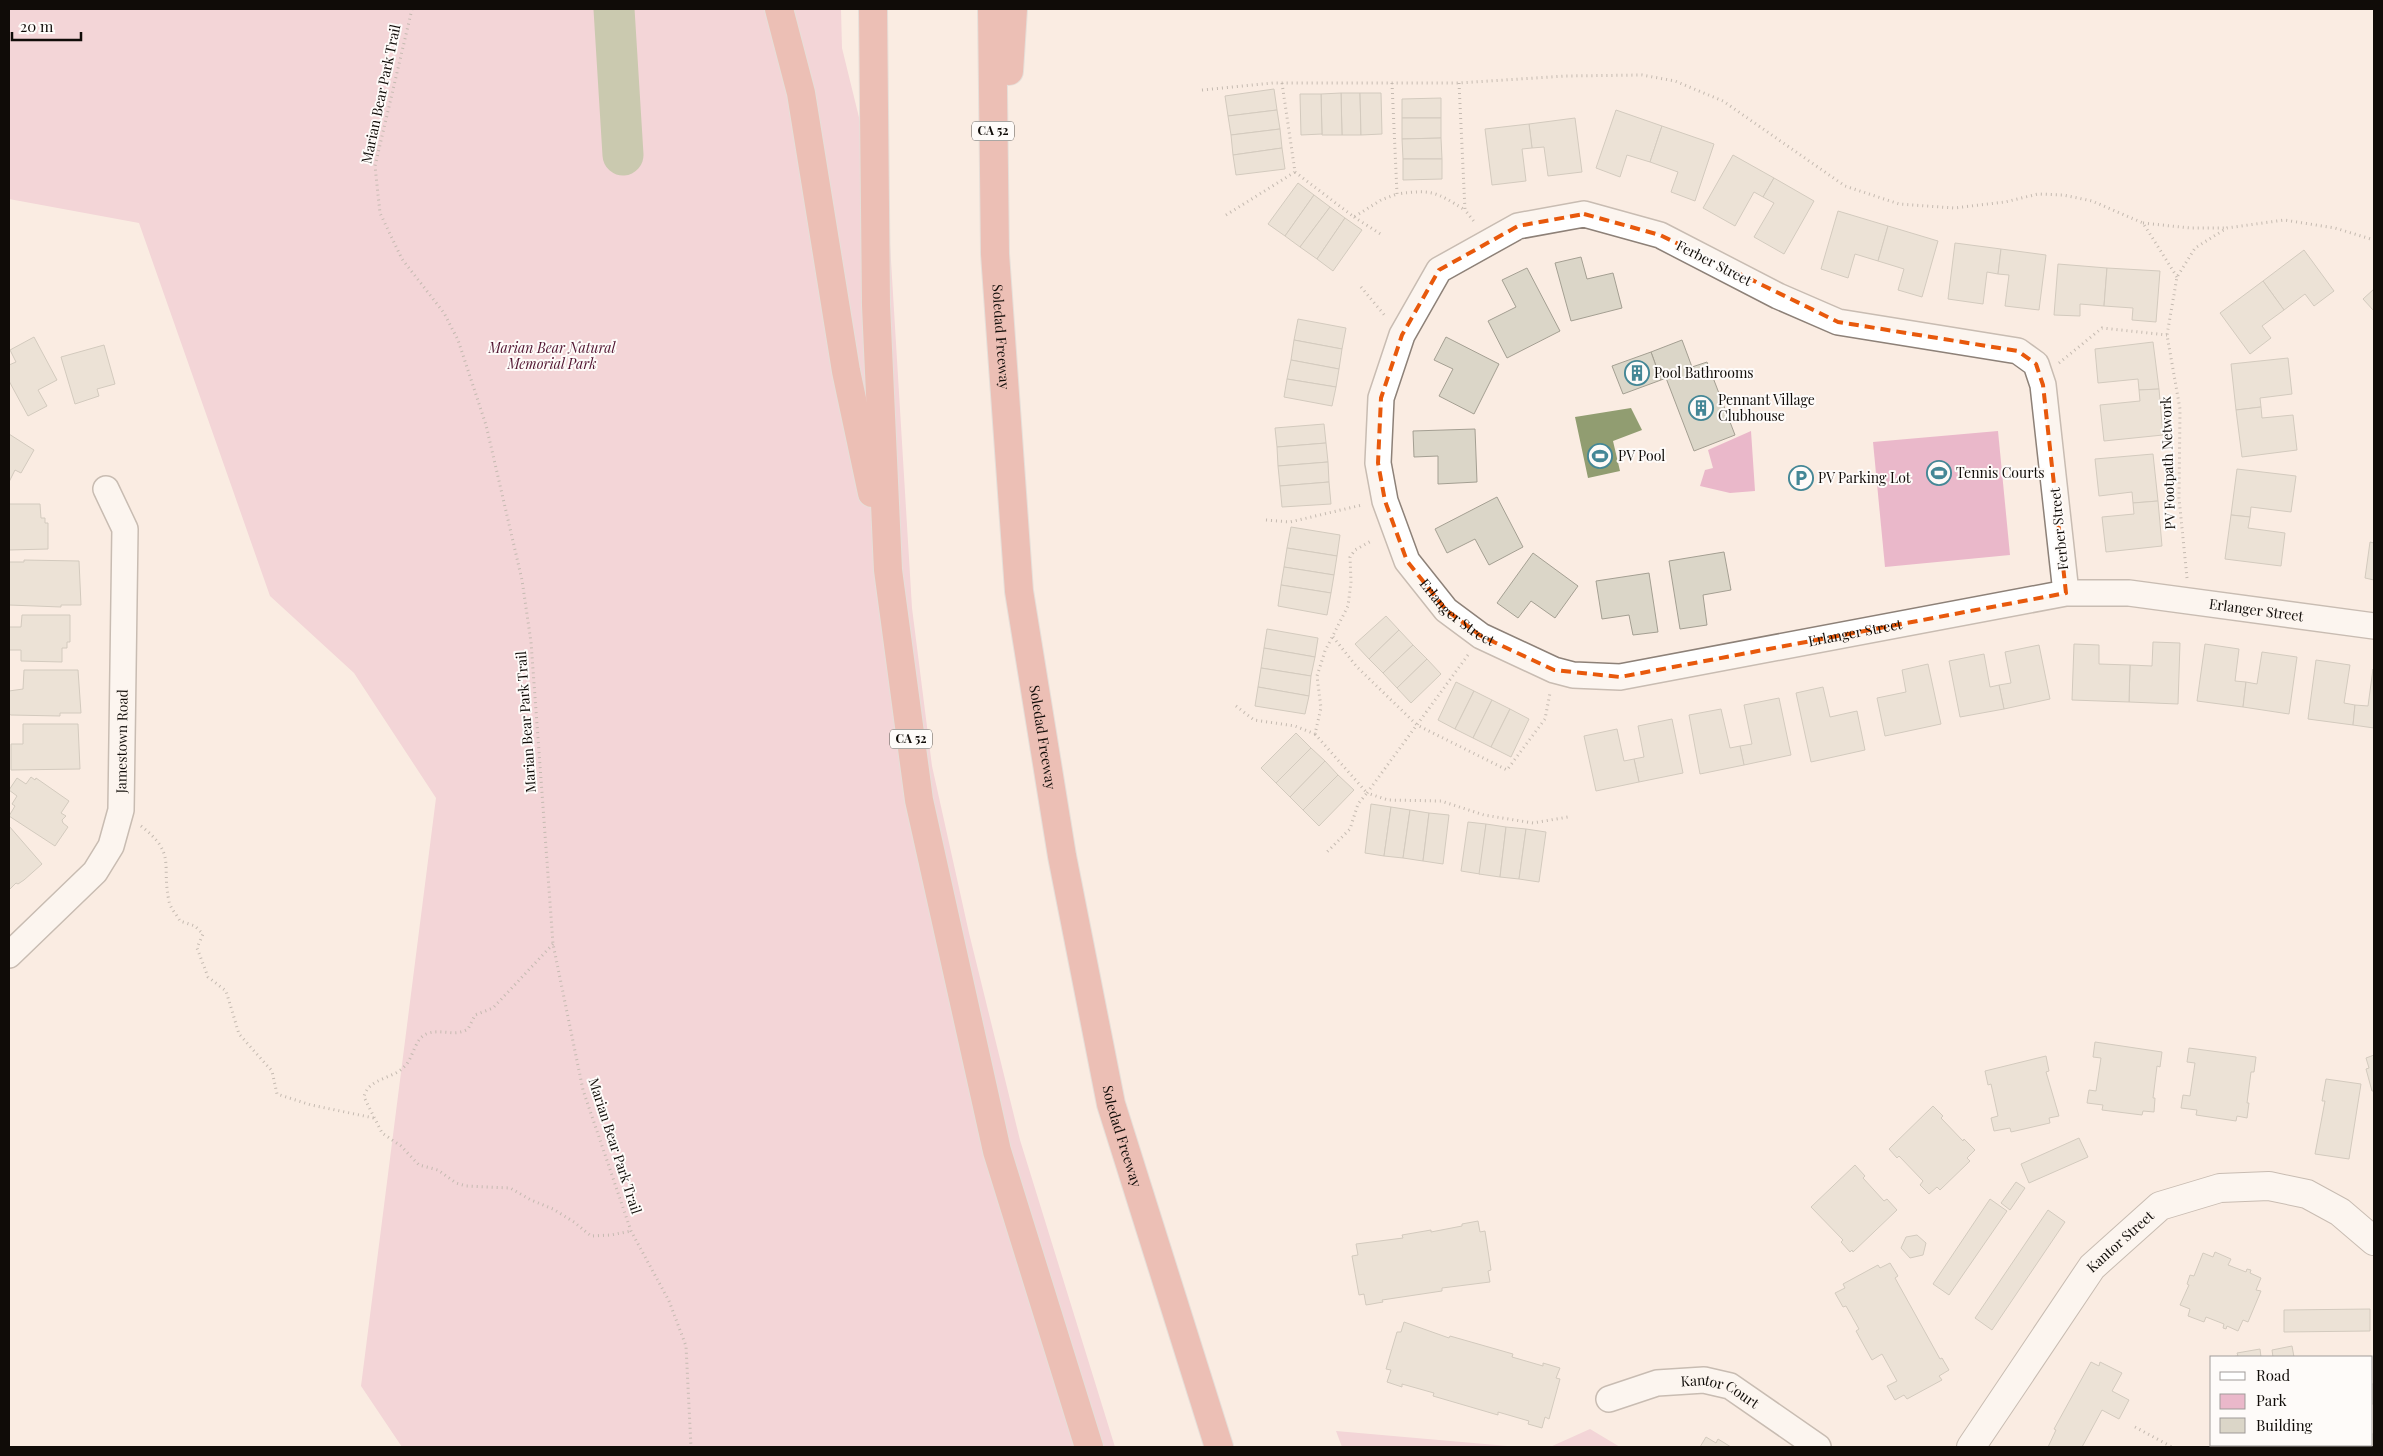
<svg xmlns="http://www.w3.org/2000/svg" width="2383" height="1456" font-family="'Playfair Display',serif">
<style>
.green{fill:#eab8ca}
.water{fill:#919d71}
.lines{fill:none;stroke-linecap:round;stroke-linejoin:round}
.river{stroke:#919d71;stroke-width:41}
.building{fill:#dbd6c8;stroke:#a49f92}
.street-casing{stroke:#8d8178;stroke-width:28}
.secondary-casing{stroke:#8d8178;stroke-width:30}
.highway-casing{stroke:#cfcece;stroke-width:30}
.path{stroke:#857c75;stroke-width:3;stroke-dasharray:1 4;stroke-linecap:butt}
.street{stroke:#fff;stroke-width:25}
.secondary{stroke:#fff;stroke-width:28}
.highway{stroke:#dc887f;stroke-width:28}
.marked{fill:none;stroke:#e8590c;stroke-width:4;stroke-dasharray:10 6;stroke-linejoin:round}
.labels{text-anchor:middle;stroke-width:4;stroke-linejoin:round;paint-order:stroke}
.shield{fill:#fefbf9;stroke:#575450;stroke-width:1}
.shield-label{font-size:12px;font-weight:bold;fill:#100c08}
.street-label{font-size:14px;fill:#100c08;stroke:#fefbf9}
.park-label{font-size:14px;font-style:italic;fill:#511531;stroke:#fefbf9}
.poi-label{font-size:14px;fill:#100c08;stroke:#fefbf9;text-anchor:start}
</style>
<rect width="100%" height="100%" fill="#faece2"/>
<g class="green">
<polygon points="9,9 841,9 842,48 890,244 912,608 932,766 969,933 1020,1140 1115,1447 402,1447 361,1386 436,798 354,673 270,596 139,223 9,199"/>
<polygon points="1751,431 1755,491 1730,493 1700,486 1705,470 1713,468 1708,450"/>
<polygon points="1998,431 2010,555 1885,567 1873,442"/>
<polygon points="1590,1429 1620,1447 1550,1447"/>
<polygon points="1336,1431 1519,1447 1342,1447"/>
</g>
<polygon class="water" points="1631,408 1642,430 1613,441 1620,471 1588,478 1575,417"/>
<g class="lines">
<polyline class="river" points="614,9 623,155"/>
</g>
<g class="building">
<polygon points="1274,89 1277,110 1228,116 1225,96"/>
<polygon points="1341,93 1360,93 1361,135 1342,135"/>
<polygon points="1341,93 1342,135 1322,135 1321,94"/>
<polygon points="1360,93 1381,93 1382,134 1361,135"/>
<polygon points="1300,94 1321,94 1322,134 1301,135"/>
<polygon points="1441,98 1441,118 1402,118 1402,99"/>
<polygon points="1277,110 1280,129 1231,135 1228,116"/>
<polygon points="1616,110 1662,126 1650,162 1627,155 1620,177 1596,168"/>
<polygon points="1402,118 1441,118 1441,138 1402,139"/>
<polygon points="1575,118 1582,172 1548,176 1544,147 1532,148 1529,124"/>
<polygon points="1529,124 1532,148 1522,149 1526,181 1492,185 1485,129"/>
<polygon points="1662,126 1714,144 1695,201 1671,192 1678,172 1650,162"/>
<polygon points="1280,129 1282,148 1233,155 1231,135"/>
<polygon points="1441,138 1442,159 1403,159 1402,139"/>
<polygon points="1282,148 1285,169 1236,175 1233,155"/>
<polygon points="1733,155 1774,178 1763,197 1754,192 1735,226 1703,208"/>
<polygon points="1403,159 1442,159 1442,179 1403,180"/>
<polygon points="1774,178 1814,201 1784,254 1754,237 1774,203 1763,197"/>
<polygon points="1298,183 1314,195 1285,236 1268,224"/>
<polygon points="1314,195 1330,207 1300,247 1285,236"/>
<polygon points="1330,207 1345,218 1317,259 1300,247"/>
<polygon points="1838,211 1888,226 1878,261 1855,254 1848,278 1821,269"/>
<polygon points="1345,218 1362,230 1333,271 1317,259"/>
<polygon points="1888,226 1938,241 1922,297 1898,290 1904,269 1878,261"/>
<polygon points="1955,243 2001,249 1998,274 1987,272 1983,304 1948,299"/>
<polygon points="2001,249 2046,255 2039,310 2005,306 2009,275 1998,274"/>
<polygon points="2304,250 2334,291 2314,306 2305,294 2284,310 2263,281"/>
<polygon points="1581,257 1587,279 1613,273 1622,308 1571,321 1555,263"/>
<polygon points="2058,264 2107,268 2104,306 2080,304 2080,316 2054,315"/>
<polygon points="1527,268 1560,331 1507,358 1488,321 1516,307 1502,280"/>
<polygon points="2107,268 2160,271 2156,322 2132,320 2133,308 2104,306"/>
<polygon points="2263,281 2284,310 2262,326 2271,338 2250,354 2220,313"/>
<polygon points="2374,289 2374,311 2363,299"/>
<polygon points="1298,319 1346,328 1342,349 1294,340"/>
<polygon points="34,337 57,380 38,390 47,406 28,416 9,381 9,365 16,362 10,350"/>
<polygon points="1446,337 1499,364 1474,414 1439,396 1453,369 1434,360"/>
<polygon points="1294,340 1342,349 1339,369 1291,360"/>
<polygon points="1682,340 1692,367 1707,362 1735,435 1694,451 1666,378 1661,380 1651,352"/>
<polygon points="2153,342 2159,389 2139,390 2138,379 2098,383 2095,349"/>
<polygon points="104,345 115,384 97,389 99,396 75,404 61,357"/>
<polygon points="1651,352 1661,380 1623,394 1612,366"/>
<polygon points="2288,358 2292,394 2260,398 2261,407 2236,410 2231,364"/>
<polygon points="1291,360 1339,369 1336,387 1287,379"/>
<polygon points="1287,379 1336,387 1332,406 1284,397"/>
<polygon points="2159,389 2163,435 2104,441 2100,405 2140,401 2139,390"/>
<polygon points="2261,407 2262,418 2293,415 2297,450 2242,457 2236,410"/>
<polygon points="1324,424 1326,443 1277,447 1275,428"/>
<polygon points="1475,429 1477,482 1438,484 1438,456 1414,457 1413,431"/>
<polygon points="9,434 34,450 21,473 15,470 9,482"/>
<polygon points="1326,443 1328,462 1278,466 1277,447"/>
<polygon points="2153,454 2158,501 2133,503 2132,492 2099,496 2095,459"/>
<polygon points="1328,462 1329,482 1280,486 1278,466"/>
<polygon points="2237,469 2296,476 2291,512 2251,507 2250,517 2231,515"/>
<polygon points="1329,482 1331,504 1282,507 1280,486"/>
<polygon points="1497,497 1523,547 1489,565 1475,539 1447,553 1435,529"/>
<polygon points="2158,501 2162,546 2106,552 2102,517 2134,514 2133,503"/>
<polygon points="9,504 40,504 41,518 45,518 45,523 48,523 48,549 9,550"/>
<polygon points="2231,515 2250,517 2248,528 2285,533 2281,566 2225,559"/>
<polygon points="1291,527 1340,535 1337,556 1287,548"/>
<polygon points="2370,542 2374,543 2374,580 2365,578"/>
<polygon points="1287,548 1337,556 1334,575 1284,567"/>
<polygon points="1724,552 1731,590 1703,595 1707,625 1680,629 1669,561"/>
<polygon points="1533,553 1578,586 1555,618 1531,601 1518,618 1497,603"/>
<polygon points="24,560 79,561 81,605 61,605 61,607 9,605 9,562 24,562"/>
<polygon points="1284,567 1334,575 1331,593 1281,585"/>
<polygon points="1649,573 1658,632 1633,635 1629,615 1602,619 1596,581"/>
<polygon points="1281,585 1331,593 1327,615 1278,606"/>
<polygon points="22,615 70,615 70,642 67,642 67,648 62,648 62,662 21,661 21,650 9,650 9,627 21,627"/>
<polygon points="1386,616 1399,630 1369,659 1355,644"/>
<polygon points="1267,629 1318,638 1315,657 1264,648"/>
<polygon points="1399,630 1413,645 1383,673 1369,659"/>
<polygon points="2153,642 2180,643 2178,704 2129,702 2130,665 2152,666"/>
<polygon points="2074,644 2099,645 2099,664 2130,665 2129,702 2072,700"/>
<polygon points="2205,644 2239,649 2235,681 2246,682 2243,707 2197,701"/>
<polygon points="1413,645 1427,659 1397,688 1383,673"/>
<polygon points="2039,645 2050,699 2004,709 1999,685 2011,683 2005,652"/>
<polygon points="1264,648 1315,657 1311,676 1261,668"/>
<polygon points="2262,652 2297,657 2289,714 2243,707 2246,682 2257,684"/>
<polygon points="1984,654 1990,687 1999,685 2004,709 1960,717 1949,661"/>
<polygon points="1427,659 1441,674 1411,703 1397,688"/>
<polygon points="2316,660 2350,665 2344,703 2355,705 2353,725 2308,719"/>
<polygon points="1928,664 1941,724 1885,736 1877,698 1906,692 1902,670"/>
<polygon points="1261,668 1311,676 1309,696 1258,687"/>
<polygon points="2373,669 2374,728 2353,725 2355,705 2368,706"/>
<polygon points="24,670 78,670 81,713 60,713 60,716 11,715 9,714 9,691 23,689"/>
<polygon points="1456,682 1474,691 1455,729 1438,720"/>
<polygon points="1258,687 1309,696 1305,714 1255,706"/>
<polygon points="1823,687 1830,717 1857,711 1865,750 1811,762 1796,693"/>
<polygon points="1474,691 1492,700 1473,738 1455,729"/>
<polygon points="1779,698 1791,755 1744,765 1740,746 1752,744 1744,705"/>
<polygon points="1492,700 1510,709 1491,747 1473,738"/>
<polygon points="1510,709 1529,719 1511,757 1491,747"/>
<polygon points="1721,709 1730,748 1740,746 1744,765 1700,774 1689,715"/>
<polygon points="1672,719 1683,773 1639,782 1634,759 1644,757 1638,726"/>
<polygon points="23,724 78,724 80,769 11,770 11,744 23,744"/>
<polygon points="1617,729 1624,761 1634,759 1639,782 1596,791 1584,736"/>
<polygon points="1296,733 1311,748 1276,783 1261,768"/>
<polygon points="1311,748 1325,761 1290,797 1276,783"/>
<polygon points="1325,761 1338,775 1303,810 1290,797"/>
<polygon points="1338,775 1354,790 1319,826 1303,810"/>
<polygon points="31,777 35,780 36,778 69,801 61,813 66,816 62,820 63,823 68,827 55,846 9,816 15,806 12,804 17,796 9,790 17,778 26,784"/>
<polygon points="1371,804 1391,807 1384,856 1365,853"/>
<polygon points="1391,807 1410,810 1403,858 1384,856"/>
<polygon points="1410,810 1429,813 1423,861 1403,858"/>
<polygon points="1429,813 1449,815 1443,864 1423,861"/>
<polygon points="1468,822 1486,824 1480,874 1461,871"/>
<polygon points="1486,824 1506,827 1500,877 1479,874"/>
<polygon points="9,826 42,864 24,880 18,884 16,883 9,890"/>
<polygon points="1506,827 1526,829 1519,879 1500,877"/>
<polygon points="1526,829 1546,832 1539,882 1519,879"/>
<polygon points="2095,1042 2162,1052 2160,1067 2157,1066 2153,1098 2155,1098 2154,1112 2143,1111 2142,1115 2102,1110 2103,1105 2087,1103 2089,1090 2096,1091 2101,1058 2093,1057"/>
<polygon points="2189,1048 2256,1057 2254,1072 2251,1072 2247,1103 2249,1103 2247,1118 2237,1116 2236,1121 2196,1115 2197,1110 2181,1108 2183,1095 2190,1096 2195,1063 2187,1062"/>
<polygon points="2374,1055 2374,1091 2372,1091 2366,1069 2369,1068 2366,1058"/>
<polygon points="2046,1056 2049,1071 2046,1072 2059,1116 2049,1118 2050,1123 2011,1132 2010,1128 1994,1131 1991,1118 1998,1116 1991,1084 1988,1085 1985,1071"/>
<polygon points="2326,1079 2361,1084 2349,1159 2315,1154 2325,1101 2322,1101"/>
<polygon points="1933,1106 1943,1116 1941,1118 1963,1141 1964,1139 1975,1150 1967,1158 1970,1161 1940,1190 1937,1187 1929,1194 1920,1185 1923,1181 1899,1156 1897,1158 1889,1149"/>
<polygon points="2079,1138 2088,1157 2029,1183 2021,1164"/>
<polygon points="1855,1165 1865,1176 1863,1178 1884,1201 1887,1199 1897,1210 1853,1252 1852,1250 1850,1252 1841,1242 1843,1240 1811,1207"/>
<polygon points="2016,1182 2025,1188 2010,1210 2001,1203"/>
<polygon points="1990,1199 2007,1211 1949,1295 1933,1284"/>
<polygon points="2048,1210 2065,1222 1992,1330 1975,1318"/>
<polygon points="1478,1221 1480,1232 1485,1231 1491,1270 1488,1271 1490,1282 1442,1288 1442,1291 1382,1300 1383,1302 1366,1305 1364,1294 1359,1295 1352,1256 1358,1255 1356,1244 1403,1238 1402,1235 1431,1230 1431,1232 1462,1226 1462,1224"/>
<polygon points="1917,1235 1926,1243 1923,1255 1910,1258 1901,1248 1906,1237"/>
<polygon points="2215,1252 2231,1259 2228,1265 2246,1272 2247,1269 2251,1270 2250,1273 2261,1278 2256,1290 2261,1291 2248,1322 2243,1320 2238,1331 2227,1326 2226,1329 2223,1328 2224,1324 2206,1317 2204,1322 2188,1316 2190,1309 2180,1305 2189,1285 2187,1284 2190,1275 2194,1276 2203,1253 2213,1257"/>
<polygon points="1890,1263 1898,1276 1895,1278 1940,1359 1942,1358 1949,1370 1939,1376 1942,1380 1907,1399 1904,1395 1895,1400 1887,1386 1897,1381 1882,1354 1872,1360 1856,1331 1859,1329 1846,1306 1843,1307 1835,1293 1845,1288 1843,1284 1878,1265 1880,1268"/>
<polygon points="2370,1309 2370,1331 2284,1332 2284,1310"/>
<polygon points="1404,1322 1449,1338 1450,1336 1513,1354 1512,1357 1543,1366 1543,1363 1560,1368 1556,1378 1560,1379 1549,1419 1545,1417 1542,1428 1528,1424 1529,1421 1498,1412 1498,1415 1433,1396 1434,1393 1402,1384 1402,1387 1387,1382 1391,1370 1386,1369 1397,1332 1401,1332"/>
<polygon points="2292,1346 2294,1357 2273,1357 2272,1350"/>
<polygon points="2260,1349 2261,1357 2231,1357 2238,1356 2237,1353"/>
<polygon points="2091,1362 2099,1366 2100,1362 2122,1373 2112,1391 2129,1400 2119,1419 2102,1410 2082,1447 2048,1447 2056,1430 2054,1429"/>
<rect x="2372" y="1384" width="2" height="20"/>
<polygon points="2372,1434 2374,1434 2374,1447 2318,1447 2319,1445 2372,1445"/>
<polygon points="1706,1437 1716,1443 1718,1439 1731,1447 1700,1447"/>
<polygon points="2243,1445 2275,1445 2276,1447 2244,1447"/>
</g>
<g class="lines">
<defs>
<g id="street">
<path id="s1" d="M2066,593l-23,-208 -7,-21 -18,-13 -180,-29 -60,-26 -118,-61 -76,-21 -66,12 -79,44 -37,65 -21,63 -3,65 7,38 22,60 39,49 35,26 73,34 19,5 47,2 446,-84h63l245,33"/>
<path id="s2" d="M9,955l86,-83 16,-26 10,-36 4,-281 -19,-40"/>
<path id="s3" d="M1609,1399l48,-16 47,-3 26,6 88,61"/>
</g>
<g id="secondary">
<path id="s4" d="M1971,1447l121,-180 68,-61 60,-18 49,-2 38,8 33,18 34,29"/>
</g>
<g id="highway">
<polyline points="779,9 801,93 846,371 872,493"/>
<polyline points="873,9 876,305 888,570 919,800 997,1151 1089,1447"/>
<path id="s5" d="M992,9l3,245 24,337 43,265 49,248 108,343"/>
<polyline points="1009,71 1013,9"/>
</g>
</defs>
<use href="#street" class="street-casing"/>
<use href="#secondary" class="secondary-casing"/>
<use href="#highway" class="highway-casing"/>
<g class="path">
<polyline points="412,9 375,166 380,213 402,259 444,313 458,340 486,425 522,580 531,642 553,944 583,1090 631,1231 669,1301 686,1346 691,1447"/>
<polyline points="1282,83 1295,172 1354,217 1381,200 1397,194"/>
<path d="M1392,83l5,111c35,-5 39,-2 68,16"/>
<polyline points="1459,83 1465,210 1476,224"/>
<polyline points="1202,90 1273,83 1459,83 1565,76 1642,75 1675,81 1723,101 1845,186 1899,204 1954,208 2005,202 2038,194 2063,195 2092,201 2143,223 2177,277"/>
<polyline points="1226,215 1295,172"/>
<polyline points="1354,217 1382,235"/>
<polyline points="2143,223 2190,228 2226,228"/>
<polyline points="1361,287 1386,317"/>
<polyline points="2059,363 2102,328 2167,335"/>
<polyline points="1266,520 1290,522 1362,505"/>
<polyline points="2187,578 2179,498 2180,409 2167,335 2177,277 2195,248 2227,228 2284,220 2335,228 2374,240"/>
<polyline points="1333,637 1357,667 1417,725 1507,770 1545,719 1550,693"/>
<polyline points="1468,655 1367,793 1388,800 1441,801 1484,815 1533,823 1568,817"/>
<polyline points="1236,706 1254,720 1295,726 1315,734 1321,708 1317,676 1325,651 1348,606 1351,582 1350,557 1355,550 1373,540"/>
<polyline points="1315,734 1367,793 1358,804 1350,829 1326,853"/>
<path d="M141,826c36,28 20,38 28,75 1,7 8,14 11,20l15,5 8,8 -6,14 11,29 18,14 13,43 33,37 5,23 34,11 63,13"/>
<path d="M553,944l-60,64 -18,7 -7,14c-13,8 -26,0 -39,4 -15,4 -15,25 -25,34 -11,12 -36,11 -40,30l18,36 19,13 18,19 19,5 18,13 10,3 44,2 21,12 22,9 21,13 17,14 20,-1 20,-4"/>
<polyline points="2135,1427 2172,1447"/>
</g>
<use href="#street" class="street"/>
<use href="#secondary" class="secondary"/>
<use href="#highway" class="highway"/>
</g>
<path d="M0 0H2383V1456H0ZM1584,214l76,21 178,87 180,29 18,13 7,21 23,208 -446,84 -66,-7 -73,-34 -35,-26 -39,-49 -22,-60 -7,-38 3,-65 21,-63 37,-65 79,-44z" fill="#faece2" fill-opacity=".55" fill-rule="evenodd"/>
<path class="marked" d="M1584,214l76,21 178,87 180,29 18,13 7,21 23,208 -446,84 -66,-7 -73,-34 -35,-26 -39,-49 -22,-60 -7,-38 3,-65 21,-63 37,-65 79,-44z"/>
<defs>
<symbol id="building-ring" viewBox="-11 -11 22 22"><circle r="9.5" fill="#fefbf9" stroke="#448796" stroke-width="1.5"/><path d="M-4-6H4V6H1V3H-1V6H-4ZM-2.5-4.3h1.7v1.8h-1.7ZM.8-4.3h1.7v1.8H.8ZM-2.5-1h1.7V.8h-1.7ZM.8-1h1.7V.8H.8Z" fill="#448796"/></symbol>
<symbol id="stadium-ring" viewBox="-11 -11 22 22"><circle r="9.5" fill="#fefbf9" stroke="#448796" stroke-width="1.5"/><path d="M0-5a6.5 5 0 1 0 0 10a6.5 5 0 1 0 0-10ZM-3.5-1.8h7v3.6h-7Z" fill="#448796"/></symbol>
<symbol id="parking-ring" viewBox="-11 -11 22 22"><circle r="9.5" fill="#fefbf9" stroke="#448796" stroke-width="1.5"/><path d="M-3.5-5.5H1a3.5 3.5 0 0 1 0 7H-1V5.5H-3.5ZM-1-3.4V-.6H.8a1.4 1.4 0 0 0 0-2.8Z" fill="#448796"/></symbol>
</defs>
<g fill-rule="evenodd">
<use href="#building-ring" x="1623" y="359" width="28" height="28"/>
<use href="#building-ring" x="1687" y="394" width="28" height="28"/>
<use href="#stadium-ring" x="1586" y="442" width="28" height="28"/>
<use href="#stadium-ring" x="1925" y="459" width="28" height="28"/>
<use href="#parking-ring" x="1787" y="464" width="28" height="28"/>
</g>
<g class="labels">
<g class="shield">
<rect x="972" y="121.5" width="42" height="19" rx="4"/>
<rect x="890" y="729.5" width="42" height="19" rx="4"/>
</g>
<g class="shield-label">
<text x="993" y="135">CA 52</text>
<text x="911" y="743">CA 52</text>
</g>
<g class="street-label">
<text transform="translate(381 94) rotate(-78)" y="5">Marian Bear Park Trail</text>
<text transform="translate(1714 263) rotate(27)" y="5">Ferber Street</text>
<text dy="5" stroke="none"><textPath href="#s5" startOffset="328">Soledad Freeway</textPath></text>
<text transform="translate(2168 463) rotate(-92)" y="5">PV Footpath Network</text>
<text transform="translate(2059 529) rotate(-96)" y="5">Ferber Street</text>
<text dy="5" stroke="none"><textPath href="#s1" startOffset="1252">Erlanger Street</textPath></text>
<text dy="5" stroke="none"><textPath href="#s1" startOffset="2078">Erlanger Street</textPath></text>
<text dy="5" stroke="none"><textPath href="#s1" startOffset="1672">Erlanger Street</textPath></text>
<text transform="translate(526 722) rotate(-94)" y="5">Marian Bear Park Trail</text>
<text dy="5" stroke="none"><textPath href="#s5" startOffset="731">Soledad Freeway</textPath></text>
<text dy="5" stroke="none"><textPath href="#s2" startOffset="256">Jamestown Road</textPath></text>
<text dy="5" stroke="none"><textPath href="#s5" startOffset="1138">Soledad Freeway</textPath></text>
<text transform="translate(615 1146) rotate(72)" y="5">Marian Bear Park Trail</text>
<text dy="5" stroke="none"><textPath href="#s4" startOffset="255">Kantor Street</textPath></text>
<text dy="5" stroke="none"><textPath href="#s3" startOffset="116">Kantor Court</textPath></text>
</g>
<g class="park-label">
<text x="552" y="353">Marian Bear Natural<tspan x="552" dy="16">Memorial Park</tspan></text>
</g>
<g class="poi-label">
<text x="1654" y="378">Pool Bathrooms</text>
<text x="1718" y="405">Pennant Village<tspan x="1718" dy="16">Clubhouse</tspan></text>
<text x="1618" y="461">PV Pool</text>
<text x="1956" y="478">Tennis Courts</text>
<text x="1818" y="483">PV Parking Lot</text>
</g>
</g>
<rect width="2383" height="1456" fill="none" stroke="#100c08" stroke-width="20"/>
<rect x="2210" y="1356" width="162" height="90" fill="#fefbf9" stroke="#9f9b99"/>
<rect x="2220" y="1372" width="25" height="8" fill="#ffffff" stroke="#9f9b99"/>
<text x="2256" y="1381" font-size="15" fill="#100c08">Road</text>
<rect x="2220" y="1394" width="25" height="15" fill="#eab8ca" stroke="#9f9b99"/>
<text x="2256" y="1406" font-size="15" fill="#100c08">Park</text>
<rect x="2220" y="1418" width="25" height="15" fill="#dbd6c8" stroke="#9f9b99"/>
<text x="2256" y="1431" font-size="15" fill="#100c08">Building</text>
<path d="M12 32v8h69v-8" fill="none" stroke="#100c08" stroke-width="2.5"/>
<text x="20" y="32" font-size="15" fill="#100c08" stroke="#fefbf9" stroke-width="4" paint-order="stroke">20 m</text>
</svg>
